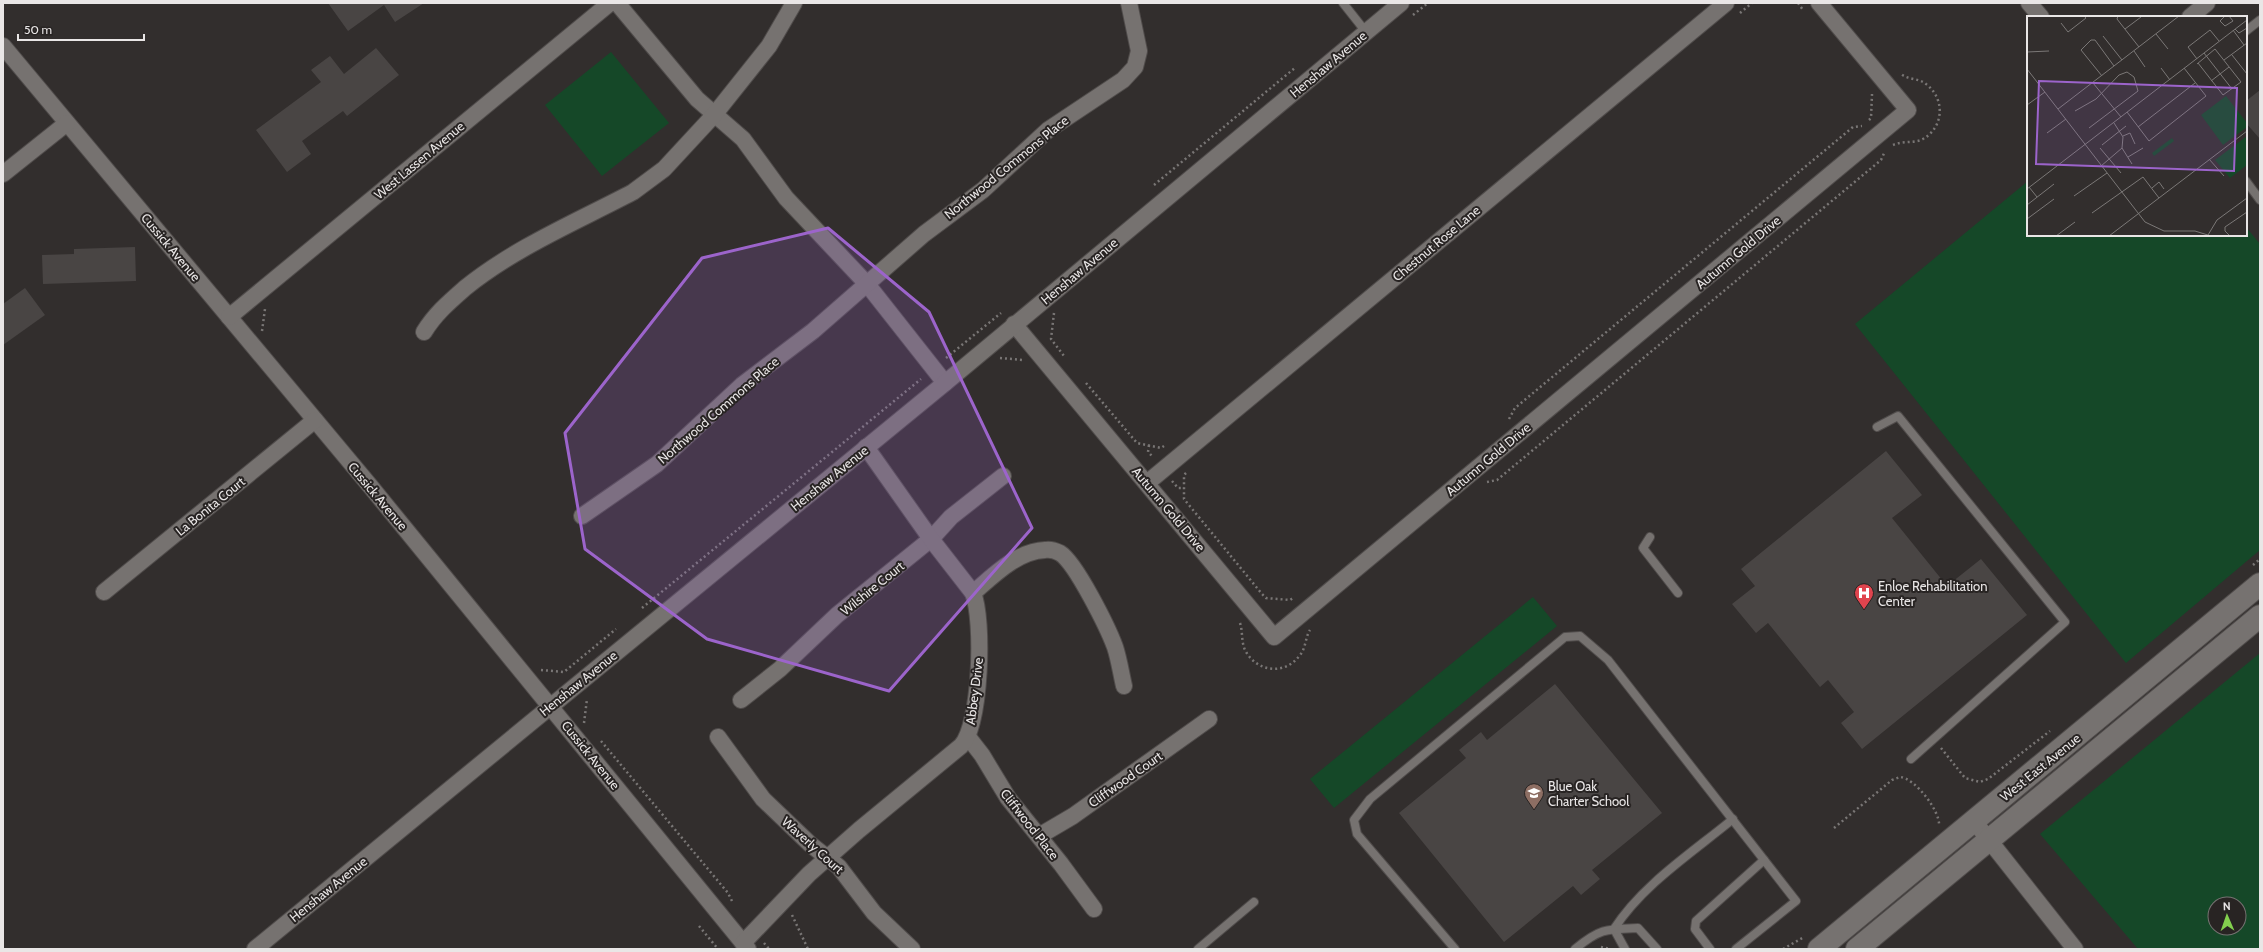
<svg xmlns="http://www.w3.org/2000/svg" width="2263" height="952" font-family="Cabin,sans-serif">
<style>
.green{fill:#154828;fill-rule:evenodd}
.building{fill:#494544}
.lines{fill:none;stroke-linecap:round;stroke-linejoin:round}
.lane-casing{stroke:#504c4b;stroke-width:10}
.street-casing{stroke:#504c4b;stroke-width:18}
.secondary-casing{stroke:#504c4b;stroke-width:24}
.path{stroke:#797675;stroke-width:2.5;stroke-dasharray:2 3;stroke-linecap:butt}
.lane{stroke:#767270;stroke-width:8}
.street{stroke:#767270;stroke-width:16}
.secondary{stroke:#767270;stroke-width:22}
.marked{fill:#9c64cb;fill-opacity:0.2;stroke:#9c64cb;stroke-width:3;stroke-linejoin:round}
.labels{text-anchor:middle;stroke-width:4;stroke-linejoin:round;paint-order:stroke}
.street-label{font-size:13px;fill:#e9e6e6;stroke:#282423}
.poi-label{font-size:13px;fill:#e9e6e6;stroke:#282423;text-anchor:start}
.inset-road{fill:none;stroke:#7b7877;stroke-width:1}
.view{fill:#9c64cb;fill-opacity:0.15;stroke:#9c64cb;stroke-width:2}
.inset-edge{fill:none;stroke:#e9e6e6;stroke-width:2}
</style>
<rect width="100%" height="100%" fill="#322e2d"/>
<g class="green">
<polygon points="611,52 669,123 602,176 545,105"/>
<polygon points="2028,181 2028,235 2246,235 2246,227 2260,244 2260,550 2126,663 1855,324"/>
<polygon points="1533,597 1557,626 1334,808 1310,779"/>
<path d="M2260,653v296h-122l-98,-115zM2215,904h24v24h-24z"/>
</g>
<g class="building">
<polygon points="328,3 424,3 395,22 384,5 348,31"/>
<polygon points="376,48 399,75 347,116 343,111 302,141 311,154 287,172 256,130 321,82 311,70 330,56 344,74"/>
<polygon points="2260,90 2260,139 2246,123 2246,101"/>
<polygon points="135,247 136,281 43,284 42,255 74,254 74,249"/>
<polygon points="25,288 45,315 3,345 3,304"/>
<polygon points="1886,451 1922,495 1892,518 1947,586 1981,559 2027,615 1862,749 1841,723 1854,712 1828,680 1820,687 1768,623 1756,633 1732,604 1755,586 1741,569"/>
<polygon points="1555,684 1662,813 1592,870 1600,879 1581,895 1573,886 1504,942 1399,813 1466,758 1459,750 1481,732 1487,740"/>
</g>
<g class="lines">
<defs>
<g id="lane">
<polyline points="1343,3 1366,32"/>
<polyline points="2246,31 2260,20"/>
<polyline points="2246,181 2260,200"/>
<polyline points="1877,427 1898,416 2065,622 1911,759"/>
<polyline points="1650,537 1643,548 1678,593"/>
<path d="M1614,929c28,-44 79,-77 119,-110"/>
<polyline points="1614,929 1625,949"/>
<polyline points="1198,949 1254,902"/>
<polyline points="1455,949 1357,834 1354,820 1370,799 1565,637 1580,636 1608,660 1796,901 1736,949"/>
<path d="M1575,949c25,-21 32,-20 63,-21l19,21"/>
<polyline points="1710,949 1695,929 1696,921 1764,860"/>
</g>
<g id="street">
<polyline points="617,3 697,99 743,139 786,198 867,284 945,383"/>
<polyline points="2029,3 2041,17"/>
<polyline points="2190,17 2207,3"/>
<polyline points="3,46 371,487 748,949"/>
<polyline points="3,174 67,123"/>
<polyline points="229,317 610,3"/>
<polyline points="1014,324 1274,637 1908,110 1819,3"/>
<path d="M424,332c11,-18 25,-30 41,-44 51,-41 111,-66 168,-96l31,-23 50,-54 55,-69 25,-43"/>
<polyline points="1147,483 1726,3"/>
<polyline points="582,516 657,464 742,385 813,331 924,234 983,190 1048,130 1123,80 1135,67 1139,51 1129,3"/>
<polyline points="104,592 315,420"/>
<path d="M973,593c20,-17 44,-42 72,-43 5,-1 11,1 15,3 16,10 48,75 55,94 4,12 6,26 9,39"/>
<polyline points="741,700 780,669 837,615 931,539 951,517 1003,476"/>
<polyline points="718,737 763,799 810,844 839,867 874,913 912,949"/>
<polyline points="968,737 982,755 1008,798 1061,864 1094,909"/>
<polyline points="1974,821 2075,949"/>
<polyline points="1039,836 1073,816 1209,719"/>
<path d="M743,943l66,-69 50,-44 102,-84c20,-21 23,-126 12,-153l-42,-54 -65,-92"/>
<polyline points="255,949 945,383 1401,3"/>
</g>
<g id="secondary">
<polyline points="1819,949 2260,584"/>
<polyline points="1857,949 2260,616"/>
</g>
</defs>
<use href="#lane" class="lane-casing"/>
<use href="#street" class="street-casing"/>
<use href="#secondary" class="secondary-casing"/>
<g class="path">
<polyline points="1798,3 1803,10"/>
<polyline points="1740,13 1752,3"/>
<polyline points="1413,15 1428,3"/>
<polyline points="1869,120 1871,118 1872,94"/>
<path d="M1893,145c9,-4 19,-2 28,-5 23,-11 25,-41 5,-56 -7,-6 -18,-4 -25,-10"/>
<polyline points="1154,185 1296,67"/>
<polyline points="1054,313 1051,339 1064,356"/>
<polyline points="262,331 265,309"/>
<polyline points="946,358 1001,313"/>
<polyline points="1000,358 1023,360"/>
<polyline points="1086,383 1137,443 1161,448 1164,446"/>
<polyline points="1509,419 1515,408 1853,127 1862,126"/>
<polyline points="1149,445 1148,452 1153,457"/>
<polyline points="1186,473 1184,475 1184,499 1262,594 1266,598 1290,600 1293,598"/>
<polyline points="1172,481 1178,488 1184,488"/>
<polyline points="1487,482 1497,480 1881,160 1885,151"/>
<polyline points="2253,565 2260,559"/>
<polyline points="642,608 921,379"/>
<path d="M1240,623c3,9 1,18 5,27 11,22 40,26 55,5 6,-7 5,-17 10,-25"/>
<polyline points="541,670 564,672 616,629"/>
<polyline points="584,723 587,699"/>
<polyline points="601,741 728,893 733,903"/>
<polyline points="1941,748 1965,778 1980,782 1988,779 2050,731"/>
<path d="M1834,828l58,-48 8,-3c15,1 40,34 39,48"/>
<polyline points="792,915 808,949"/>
<polyline points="699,926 718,949"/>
<polyline points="764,943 769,949"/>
<polyline points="1601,947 1610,949"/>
<polyline points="1783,949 1804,937"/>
</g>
<use href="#lane" class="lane"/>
<use href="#street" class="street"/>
<use href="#secondary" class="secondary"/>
</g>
<path class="marked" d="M828,228l101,84 103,216 -143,163 -182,-52 -122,-90 -20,-116 137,-175z"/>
<defs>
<symbol id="hospital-pin" viewBox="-11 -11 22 30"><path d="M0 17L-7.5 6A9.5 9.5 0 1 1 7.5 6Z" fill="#e0444e" stroke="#282423"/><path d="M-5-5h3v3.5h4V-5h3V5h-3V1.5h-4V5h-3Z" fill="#fff"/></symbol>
<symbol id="school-pin" viewBox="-11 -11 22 30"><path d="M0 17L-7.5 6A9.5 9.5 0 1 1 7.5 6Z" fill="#8d6e63" stroke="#282423"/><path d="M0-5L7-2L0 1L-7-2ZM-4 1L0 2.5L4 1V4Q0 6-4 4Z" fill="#fff"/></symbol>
</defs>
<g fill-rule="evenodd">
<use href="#hospital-pin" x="1853" y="582" width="22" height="30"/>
<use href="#school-pin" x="1523" y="782" width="22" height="30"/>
</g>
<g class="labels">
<g class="street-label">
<text transform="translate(1328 64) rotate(-40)" y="5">Henshaw Avenue</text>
<text transform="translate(419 160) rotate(-40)" y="5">West Lassen Avenue</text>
<text transform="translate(1006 167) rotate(-39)" y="5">Northwood Commons Place</text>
<text transform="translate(1436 243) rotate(-40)" y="5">Chestnut Rose Lane</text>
<text transform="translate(171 247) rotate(50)" y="5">Cussick Avenue</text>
<text transform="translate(1738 252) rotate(-40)" y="5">Autumn Gold Drive</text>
<text transform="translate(1079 271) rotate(-40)" y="5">Henshaw Avenue</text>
<text transform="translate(718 410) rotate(-41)" y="5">Northwood Commons Place</text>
<text transform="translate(1488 459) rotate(-40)" y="5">Autumn Gold Drive</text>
<text transform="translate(829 478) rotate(-39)" y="5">Henshaw Avenue</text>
<text transform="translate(378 496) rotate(50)" y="5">Cussick Avenue</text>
<text transform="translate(210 506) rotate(-39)" y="5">La Bonita Court</text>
<text transform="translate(1169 509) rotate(50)" y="5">Autumn Gold Drive</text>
<text transform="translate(872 588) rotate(-39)" y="5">Wilshire Court</text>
<text transform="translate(578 683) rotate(-39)" y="5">Henshaw Avenue</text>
<text transform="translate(974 691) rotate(-83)" y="5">Abbey Drive</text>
<text transform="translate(591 755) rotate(51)" y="5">Cussick Avenue</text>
<text transform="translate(2040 767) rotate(-39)" y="5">West East Avenue</text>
<text transform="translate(1125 779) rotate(-35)" y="5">Cliffwood Court</text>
<text transform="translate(1030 824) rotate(52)" y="5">Cliffwood Place</text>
<text transform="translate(813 845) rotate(42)" y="5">Waverly Court</text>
<text transform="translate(328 889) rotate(-39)" y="5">Henshaw Avenue</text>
</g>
<g class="poi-label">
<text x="1878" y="591">Enloe Rehabilitation<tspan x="1878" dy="15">Center</tspan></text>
<text x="1548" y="791">Blue Oak<tspan x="1548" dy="15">Charter School</tspan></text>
</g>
</g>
<g transform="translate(2027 16)">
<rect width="220" height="220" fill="#322e2d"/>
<path d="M199,80l21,27v4l-24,18 -22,-30zM220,120v29l-17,13 -15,-18zM145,122l2,3 -20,15 -2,-3z" fill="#154828"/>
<path class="inset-road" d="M91,0l-1,3 22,28M198,0l-5,5 5,5 8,-5 -4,-5M34,7l7,9 18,-14 -2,-2M98,13l16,-12M208,13l4,4 8,-5M206,14l11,15M129,18l12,15M76,20l19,24M107,35l11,16M0,36l22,-1M177,37l28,36M205,39l15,19M170,43l-9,-12 22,-17 9,11M197,44l23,-17M170,48l18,-15 26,33 -18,13 -25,-32M134,52l9,12M0,53l118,153 19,9h31l16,5M75,60l-21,-26 10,-10h4l19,26M184,65l18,-14M66,67l28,34M0,89l18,-13M31,93l121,-93M48,95l21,-12 23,-24 8,-3 7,5 4,14 -49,37M100,96l22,29 57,-45 -22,-28M111,111l57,-44M20,117l19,-14M96,120l7,-3 5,11M75,129l24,-19M73,132l21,25M95,132l10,16M101,141l15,-9M182,143l15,17M74,150l21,-18 1,-11 -9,-14M2,171l8,10M125,172l7,-6 5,7M0,173l220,-169M47,180l33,-23M0,189l27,-21M65,197l51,-36 16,21M0,203l27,-20M181,219l9,-15 30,-22M29,220l19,-14M82,220l138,-105M203,220l-5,-5v-4l22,-15"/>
<path class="view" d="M12,65l198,7 -3,83 -198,-7z"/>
<rect width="220" height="220" class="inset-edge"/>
</g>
<rect width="2263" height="952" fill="none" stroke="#e9e6e6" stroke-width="8"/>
<g transform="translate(2227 916) rotate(358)"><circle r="19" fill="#282423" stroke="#757271"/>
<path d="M0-3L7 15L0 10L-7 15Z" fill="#83d04e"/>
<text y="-6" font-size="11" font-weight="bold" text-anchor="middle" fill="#e9e6e6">N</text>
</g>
<path d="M18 34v6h126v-6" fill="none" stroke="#e9e6e6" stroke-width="2"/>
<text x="24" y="34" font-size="12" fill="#e9e6e6" stroke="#282423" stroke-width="3" paint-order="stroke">50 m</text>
</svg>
